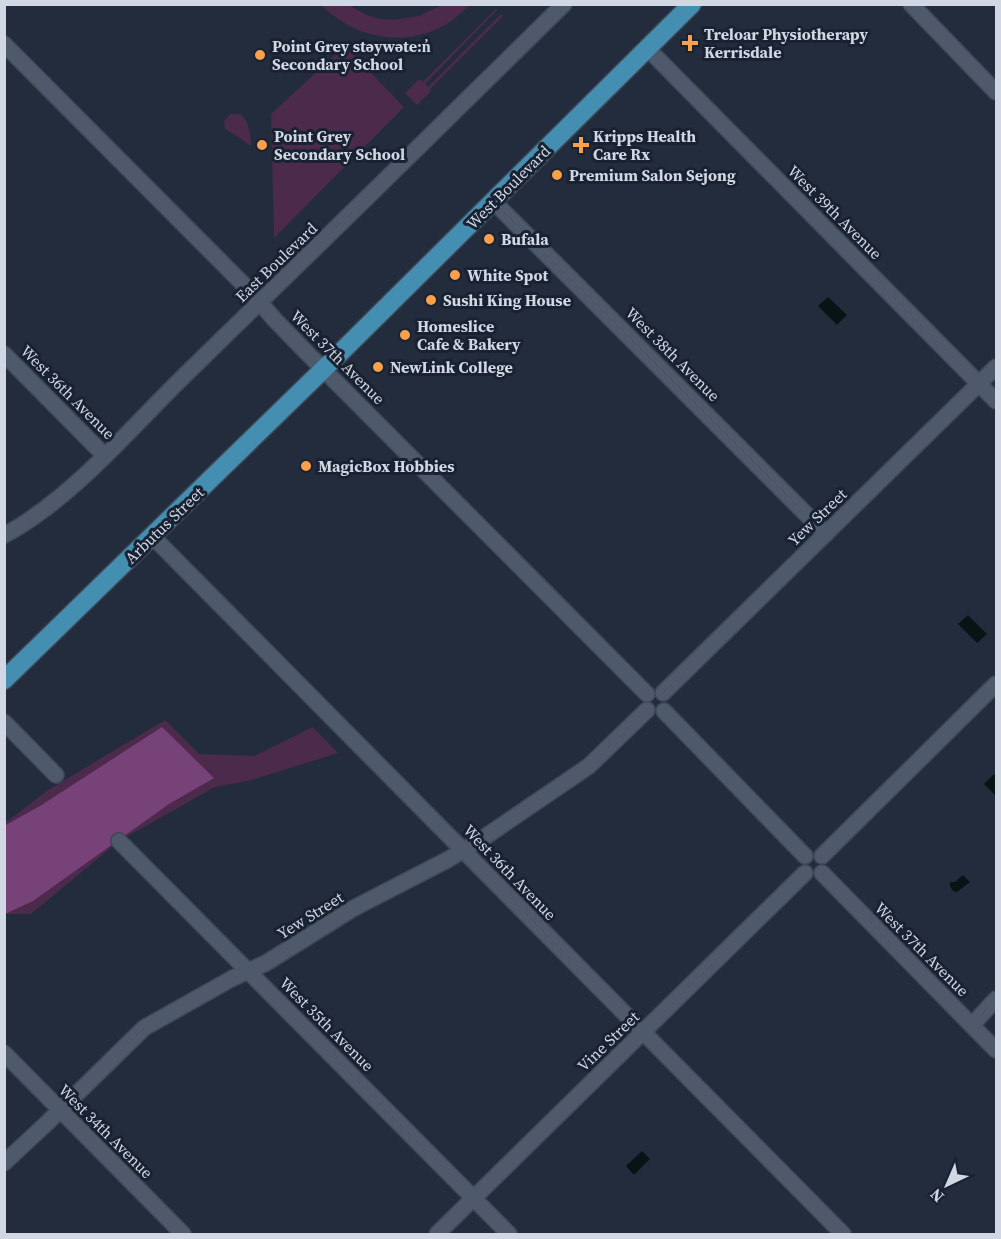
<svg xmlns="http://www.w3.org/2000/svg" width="1001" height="1239" font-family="'Source Serif 4',serif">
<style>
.green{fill:#4b2a4c}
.forest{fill:#774278}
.water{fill:#061415}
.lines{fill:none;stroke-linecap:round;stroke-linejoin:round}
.minor-casing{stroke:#3e4755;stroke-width:18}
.major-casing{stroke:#3e4755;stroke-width:21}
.minor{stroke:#4e596c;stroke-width:15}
.major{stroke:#448eb2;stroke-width:18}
.poi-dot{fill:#f8a14a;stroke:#192232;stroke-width:2}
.labels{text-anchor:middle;stroke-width:6;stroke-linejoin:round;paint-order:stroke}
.poi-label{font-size:16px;font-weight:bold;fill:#d1d7e3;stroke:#192232;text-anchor:start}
.street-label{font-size:16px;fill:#d1d7e3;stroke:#192232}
</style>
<rect width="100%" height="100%" fill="#222c3d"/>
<g class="green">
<path d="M321,5h28l8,5 10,5 13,4 12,1 27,-4 23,-11h28c-5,4 -11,10 -17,15 -44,30 -96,20 -132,-15z"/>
<polygon points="496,9 497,10 425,84 428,87 501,14 503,16 430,89 431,91 417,105 405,93 419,79 423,82"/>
<polygon points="345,46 404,107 274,238 271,114"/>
<path d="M230,114c4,0 8,-1 11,1 8,5 10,22 10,30h-2l-9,-7 -12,-7 -3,-3 -1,-7z"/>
<polygon points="165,720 199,754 254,756 313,727 338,753 252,780 215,787 119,841 31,914 5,914 4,821 9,820 48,790"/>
</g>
<polygon class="forest" points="162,727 214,778 169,804 33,901 5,914 4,826 40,806"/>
<g class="water">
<polygon points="828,297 847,315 837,325 818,306"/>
<polygon points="968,615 987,634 977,643 958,624"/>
<polygon points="994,774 996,777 996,796 984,784"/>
<polygon points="963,875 970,882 957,892 953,891 950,886 950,882 955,882"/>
<polygon points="642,1151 650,1159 634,1175 626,1166"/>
</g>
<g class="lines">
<defs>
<g id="minor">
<polyline points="911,4 996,92"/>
<polyline points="4,44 249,290 274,319 309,355 647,694"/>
<polyline points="648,49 996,401"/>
<polyline points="493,201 826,534"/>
<polyline points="4,354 105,456"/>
<path d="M4,535c17,-8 28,-17 42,-27 51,-39 93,-88 138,-132 127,-124 254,-247 380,-372"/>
<polyline points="152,536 843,1234"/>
<polyline points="663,693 996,367"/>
<polyline points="664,711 805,856"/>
<polyline points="4,722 56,775"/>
<polyline points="119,841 509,1234"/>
<polyline points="822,856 996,684"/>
<polyline points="822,873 996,1050"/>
<polyline points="972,1025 996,999"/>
<polyline points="4,1053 183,1234"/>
<polyline points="4,1163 47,1123 144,1028 231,979 266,963 354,908 447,860 479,841 589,766 647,710"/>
<polyline points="437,1234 805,873"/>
</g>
<polyline id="major" points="4,680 336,357 692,4"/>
</defs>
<use href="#minor" class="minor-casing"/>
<use href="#major" class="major-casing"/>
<use href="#minor" class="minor"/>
<use href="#major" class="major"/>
</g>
<g class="poi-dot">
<path d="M687 34h6v6h6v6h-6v6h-6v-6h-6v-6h6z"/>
<circle cx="260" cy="55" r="6"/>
<circle cx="262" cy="145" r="6"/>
<path d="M578 136h6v6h6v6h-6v6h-6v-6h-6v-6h6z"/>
<circle cx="557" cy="175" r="6"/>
<circle cx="489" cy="239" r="6"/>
<circle cx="455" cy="275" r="6"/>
<circle cx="431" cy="300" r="6"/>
<circle cx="405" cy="335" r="6"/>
<circle cx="378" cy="367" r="6"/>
<circle cx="306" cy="466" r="6"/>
</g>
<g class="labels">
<g class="poi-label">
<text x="704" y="40">Treloar Physiotherapy<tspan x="704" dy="18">Kerrisdale</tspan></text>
<text x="272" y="52">Point Grey stəywəte:n̓<tspan x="272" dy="18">Secondary School</tspan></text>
<text x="274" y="142">Point Grey<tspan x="274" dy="18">Secondary School</tspan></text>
<text x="593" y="142">Kripps Health<tspan x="593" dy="18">Care Rx</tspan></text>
<text x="569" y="181">Premium Salon Sejong</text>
<text x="501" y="245">Bufala</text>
<text x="467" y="281">White Spot</text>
<text x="443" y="306">Sushi King House</text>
<text x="417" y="332">Homeslice<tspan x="417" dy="18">Cafe &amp; Bakery</tspan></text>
<text x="390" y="373">NewLink College</text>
<text x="318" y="472">MagicBox Hobbies</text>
</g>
<g class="street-label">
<text transform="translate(508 187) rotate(-45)" y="6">West Boulevard</text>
<text transform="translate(835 212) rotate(45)" y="6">West 39th Avenue</text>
<text transform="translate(276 262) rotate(-44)" y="6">East Boulevard</text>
<text transform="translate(673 354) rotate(45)" y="6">West 38th Avenue</text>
<text transform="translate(338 357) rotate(45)" y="6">West 37th Avenue</text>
<text transform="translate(68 392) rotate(45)" y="6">West 36th Avenue</text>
<text transform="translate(817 517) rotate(-44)" y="6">Yew Street</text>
<text transform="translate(164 525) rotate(-44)" y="6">Arbutus Street</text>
<text transform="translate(510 872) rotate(46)" y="6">West 36th Avenue</text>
<text transform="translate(310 915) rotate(-32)" y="6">Yew Street</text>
<text transform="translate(922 949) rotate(45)" y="6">West 37th Avenue</text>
<text transform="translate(327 1024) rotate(45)" y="6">West 35th Avenue</text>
<text transform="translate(608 1041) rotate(-44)" y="6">Vine Street</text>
<text transform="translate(106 1131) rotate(45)" y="6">West 34th Avenue</text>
</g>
</g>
<rect width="1001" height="1239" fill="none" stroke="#d1d7e3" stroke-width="12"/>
<g transform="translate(947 1185) rotate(224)" stroke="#192232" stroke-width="4.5" paint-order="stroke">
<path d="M0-4.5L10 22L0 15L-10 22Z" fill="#d1d7e3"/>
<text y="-9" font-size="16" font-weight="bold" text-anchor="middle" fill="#d1d7e3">N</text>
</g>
</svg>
